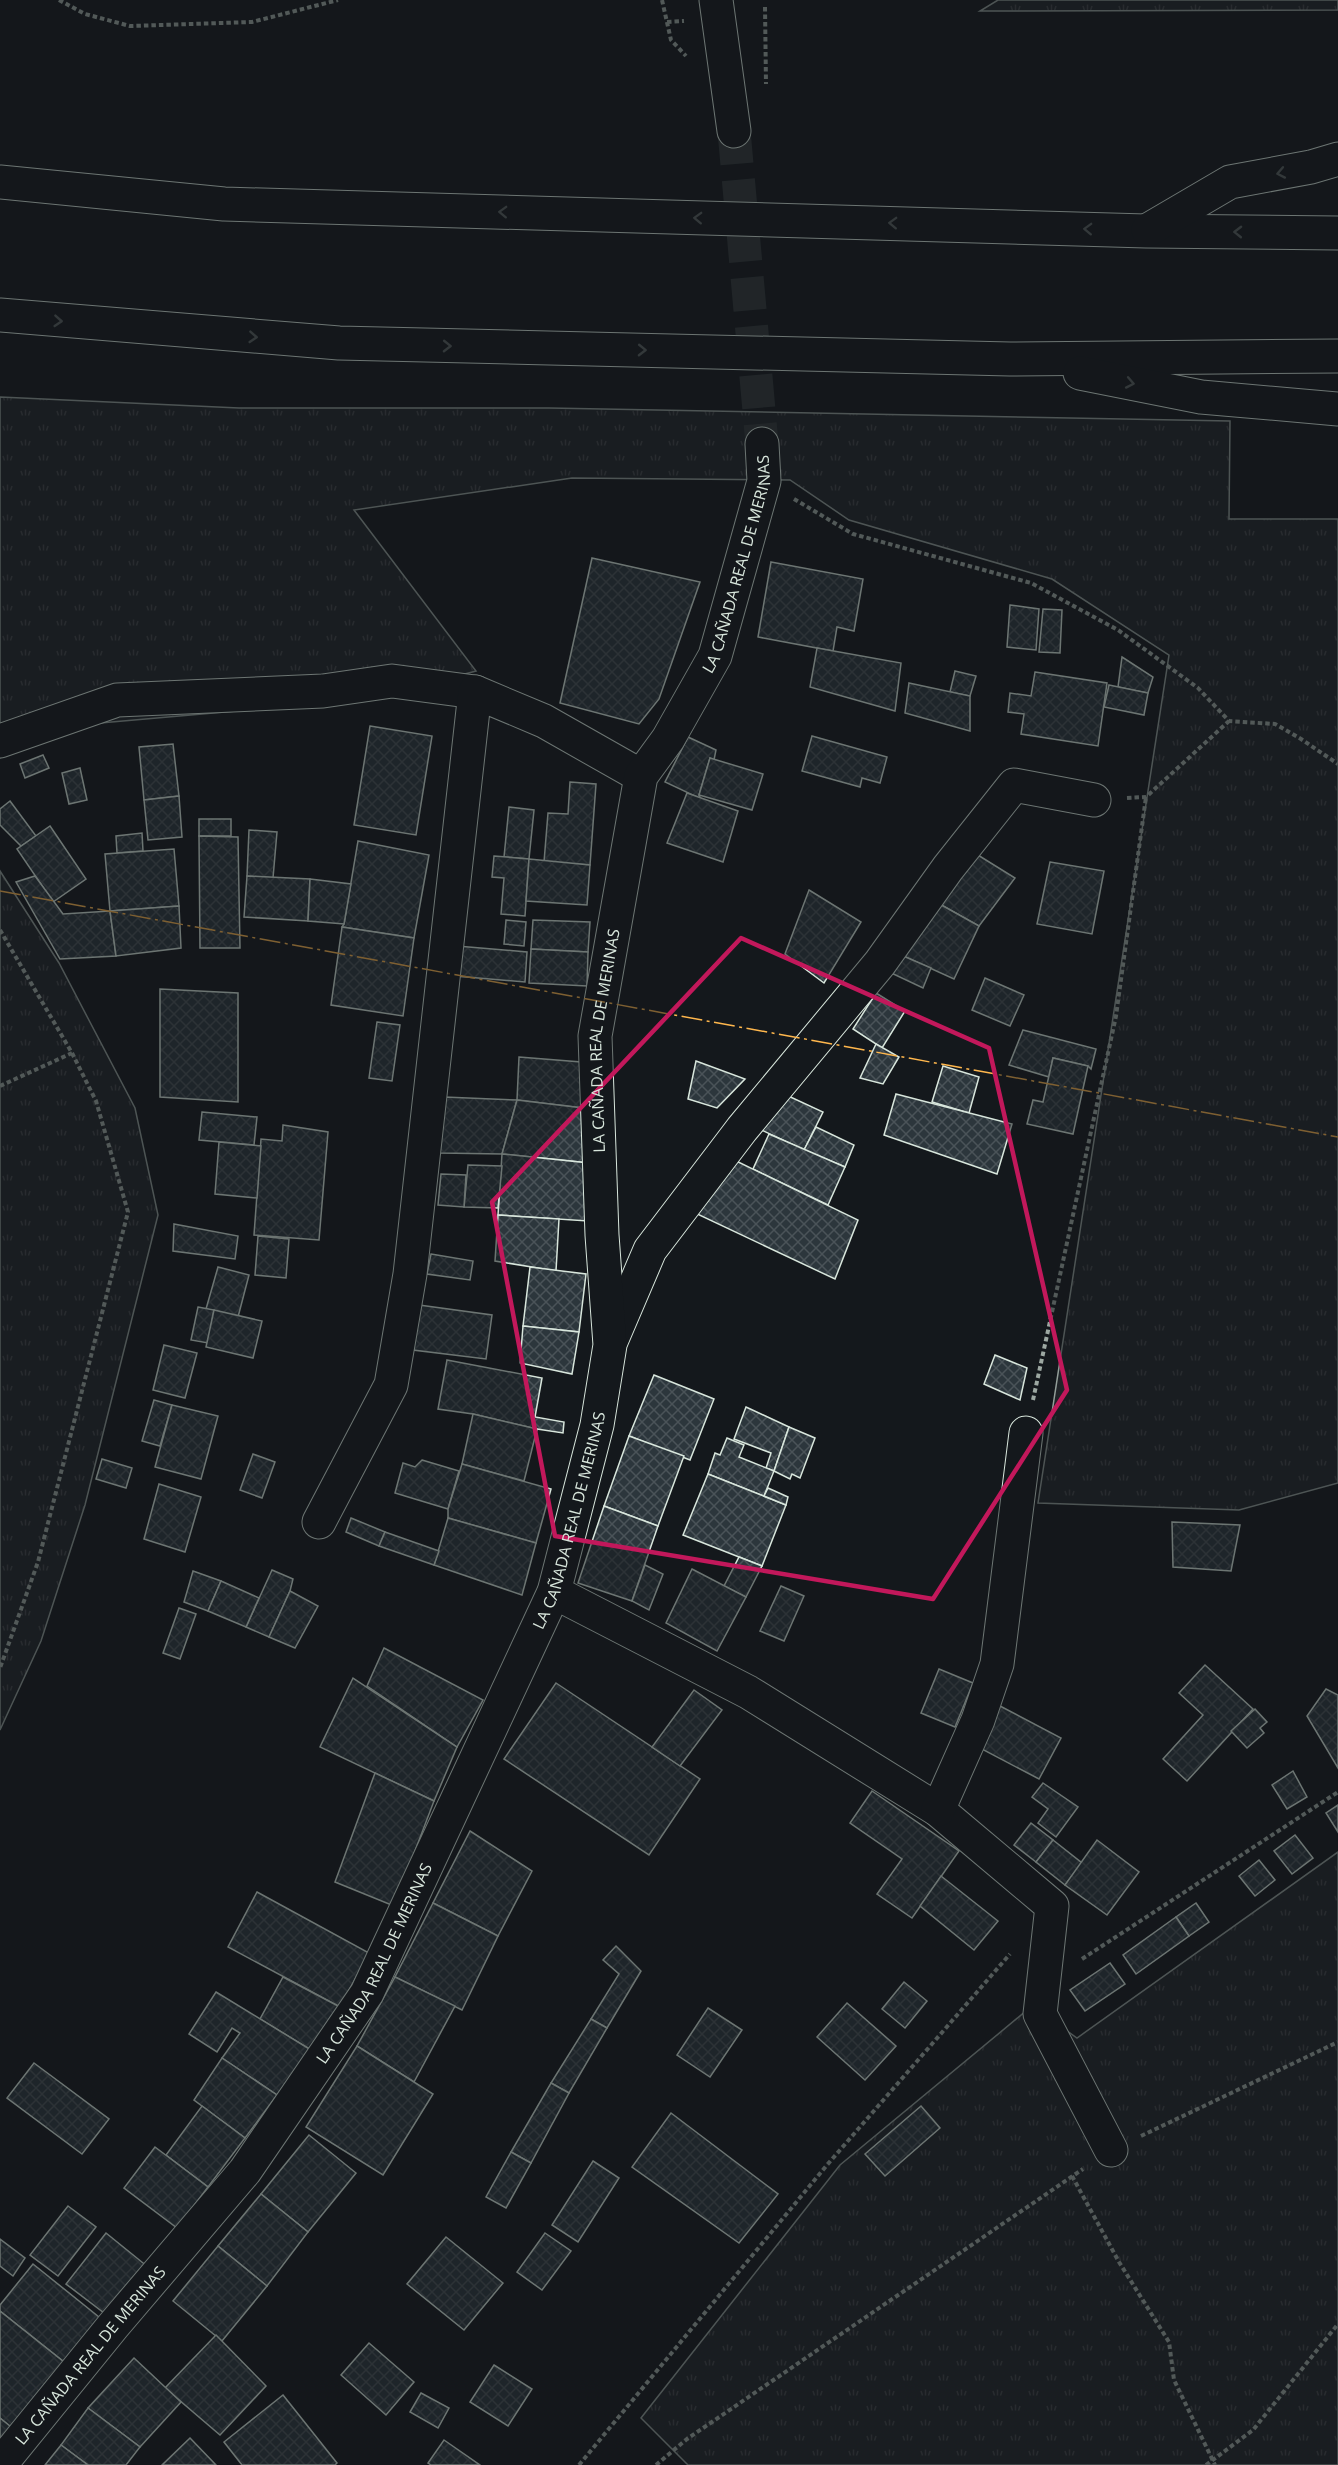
<svg xmlns="http://www.w3.org/2000/svg" width="1338" height="2465" font-family="'Open Sans',sans-serif">
<style>
.grass{fill:url(#grass-tufts);stroke:#939e99;stroke-width:1.5}
.building{fill:url(#building-cross-hatch);stroke:#d8e6dc;stroke-width:1.5}
.lines{fill:none;stroke-linecap:round;stroke-linejoin:round}
.street-tunnel{stroke:#313739;stroke-width:33;stroke-dasharray:33 16;stroke-linecap:butt}
.street-casing{stroke:#d8e6dc;stroke-width:35}
.highway-casing{stroke:#d8e6dc;stroke-width:35}
.path{stroke:#9da8a2;stroke-width:4;stroke-dasharray:4.5 3;stroke-linecap:butt}
.street{stroke:#14181c;stroke-width:33}
.highway{stroke:#14181c;stroke-width:33}
.power{stroke:#ffb74d;stroke-width:1.5;stroke-dasharray:21 4.5 3 4.5;stroke-linecap:butt}
.oneway{stroke:#59605f}
.marked{fill:none;stroke:#c2185b;stroke-width:4.5;stroke-linejoin:round}
.labels{text-anchor:middle;stroke-width:4.5;stroke-linejoin:round;paint-order:stroke}
.street-label{font-size:16px;fill:#d8e6dc;stroke:#14181c}
</style>
<defs>
<pattern id="grass-tufts" width="24" height="20" patternUnits="userSpaceOnUse" patternTransform="scale(1.5)"><rect width="24" height="20" fill="#202428"/><path d="M3 7l-1-3M5 7V3M7 7l1-3M15 17l-1-3M17 17v-4M19 17l1-3" fill="none" stroke="#404447"/></pattern>
<pattern id="building-cross-hatch" width="8" height="8" patternUnits="userSpaceOnUse" patternTransform="scale(1.5)"><rect width="8" height="8" fill="#2c363c"/><path d="M0 0l8 8M0 8l8-8" fill="none" stroke="#4a5358"/></pattern>
</defs>
<rect width="100%" height="100%" fill="#14181c"/>
<g class="grass">
<polygon points="998,0 1338,0 1338,10 980,11"/>
<polygon points="0,397 239,408 549,408 1230,421 1229,519 1338,519 1338,1483 1239,1510 1038,1503 1169,655 1052,579 849,520 790,480 572,478 354,510 476,671 371,699 89,724 0,758"/>
<polygon points="0,871 59,963 135,1108 158,1215 85,1505 41,1641 0,1730"/>
<polygon points="1338,1852 1338,2465 688,2465 641,2418 840,2165 1032,2006 1077,2038"/>
</g>
<g class="building">
<polygon points="592,558 700,582 659,699 639,724 560,703"/>
<polygon points="771,562 863,579 854,631 837,627 833,651 758,637"/>
<polygon points="1010,605 1039,609 1036,650 1007,647"/>
<polygon points="1043,609 1062,610 1060,653 1039,652"/>
<polygon points="817,648 901,663 895,711 810,687"/>
<polygon points="1122,657 1153,677 1148,693 1118,687"/>
<polygon points="955,671 976,676 970,696 950,692"/>
<polygon points="1035,672 1107,683 1098,746 1021,734 1024,714 1008,712 1010,693 1031,696"/>
<polygon points="909,683 970,696 970,731 905,713"/>
<polygon points="1109,685 1148,693 1144,715 1104,707"/>
<polygon points="370,726 432,736 416,835 354,825"/>
<polygon points="812,736 887,757 880,783 862,778 860,787 802,771"/>
<polygon points="688,737 716,750 714,760 710,758 699,795 701,799 665,782"/>
<polygon points="173,744 179,796 144,800 139,747"/>
<polygon points="43,755 49,768 25,778 20,764"/>
<polygon points="710,758 763,774 752,810 699,795"/>
<polygon points="80,768 87,800 69,804 62,773"/>
<polygon points="570,782 596,784 590,865 544,862 548,813 568,814"/>
<polygon points="687,793 738,811 723,862 667,843"/>
<polygon points="179,796 182,837 148,840 144,800"/>
<polygon points="10,801 36,836 21,846 0,825 0,809"/>
<polygon points="509,807 534,810 529,859 504,857"/>
<rect x="199" y="819" width="32" height="17"/>
<polygon points="50,826 86,879 53,902 17,849"/>
<polygon points="249,830 277,832 273,878 247,876"/>
<polygon points="142,833 143,851 117,853 116,836"/>
<polygon points="199,836 238,837 240,948 200,948"/>
<polygon points="358,841 429,855 414,938 342,927 344,924"/>
<polygon points="174,849 179,906 110,911 105,854"/>
<polygon points="973,852 1015,878 979,926 936,902"/>
<polygon points="494,856 529,859 525,916 501,914 504,878 492,877"/>
<polygon points="529,859 590,865 587,905 526,901"/>
<polygon points="1050,862 1104,871 1092,934 1037,924"/>
<polygon points="35,876 63,914 110,911 116,956 60,959 16,882"/>
<polygon points="247,876 310,879 308,921 244,917"/>
<polygon points="310,879 351,884 344,924 308,921"/>
<polygon points="809,890 861,922 824,983 785,954"/>
<polygon points="936,902 979,926 954,979 901,955"/>
<polygon points="179,906 181,948 116,956 110,911"/>
<polygon points="506,920 526,922 524,946 504,944"/>
<polygon points="533,920 590,922 588,952 531,949"/>
<polygon points="342,927 414,938 403,1016 331,1005"/>
<polygon points="457,946 527,952 525,982 455,976"/>
<polygon points="531,949 588,952 587,986 529,983"/>
<polygon points="901,955 931,968 923,988 887,971"/>
<polygon points="985,978 1024,995 1010,1026 972,1010"/>
<polygon points="160,989 238,993 238,1102 160,1097"/>
<polygon points="876,993 905,1011 882,1048 853,1029"/>
<polygon points="377,1022 400,1025 392,1081 369,1078"/>
<polygon points="1023,1030 1096,1049 1091,1069 1088,1066 1053,1058 1049,1077 1009,1065"/>
<polygon points="876,1044 899,1057 883,1084 860,1078"/>
<polygon points="519,1057 581,1062 583,1108 517,1100"/>
<polygon points="1053,1058 1088,1066 1073,1134 1027,1124 1033,1100 1043,1102"/>
<polygon points="696,1061 745,1079 717,1108 688,1099"/>
<polygon points="943,1066 979,1077 969,1113 932,1102"/>
<polygon points="784,1094 823,1112 804,1150 755,1127"/>
<polygon points="896,1094 1012,1124 997,1174 884,1135"/>
<polygon points="444,1097 517,1100 502,1154 440,1153"/>
<polygon points="517,1100 583,1108 589,1163 502,1154"/>
<polygon points="202,1112 257,1117 254,1145 199,1140"/>
<polygon points="283,1125 328,1132 319,1240 254,1235 261,1139 282,1141"/>
<polygon points="816,1127 854,1145 845,1167 804,1150"/>
<polygon points="769,1134 845,1167 828,1205 753,1169"/>
<polygon points="219,1142 261,1146 257,1198 215,1194"/>
<polygon points="502,1154 589,1163 588,1221 498,1215"/>
<polygon points="730,1158 858,1220 835,1279 693,1212"/>
<polygon points="468,1165 502,1166 498,1208 464,1207"/>
<polygon points="441,1174 466,1175 464,1207 438,1205"/>
<polygon points="498,1215 559,1219 556,1271 495,1261"/>
<polygon points="174,1224 238,1236 235,1259 173,1251"/>
<polygon points="258,1236 289,1239 286,1278 255,1275"/>
<polygon points="431,1254 473,1261 470,1280 427,1274"/>
<polygon points="218,1267 249,1275 238,1317 206,1309"/>
<polygon points="530,1267 586,1274 579,1332 523,1326"/>
<polygon points="419,1305 492,1315 486,1359 413,1350"/>
<polygon points="198,1307 214,1310 208,1343 191,1340"/>
<polygon points="214,1310 262,1321 253,1358 206,1347"/>
<polygon points="523,1326 579,1332 572,1374 520,1363"/>
<polygon points="164,1345 197,1353 185,1398 153,1390"/>
<polygon points="995,1355 1027,1368 1020,1400 984,1384"/>
<polygon points="447,1360 542,1378 535,1417 564,1422 563,1433 537,1429 473,1414 438,1409"/>
<polygon points="654,1375 714,1399 690,1460 629,1436"/>
<polygon points="154,1400 172,1405 160,1446 142,1441"/>
<polygon points="172,1405 218,1416 201,1479 155,1467"/>
<polygon points="746,1407 789,1427 774,1471 766,1468 771,1453 734,1439"/>
<polygon points="473,1414 537,1429 524,1481 462,1464"/>
<polygon points="789,1427 815,1438 800,1478 792,1474 790,1479 774,1471"/>
<polygon points="629,1436 684,1456 658,1526 604,1506"/>
<polygon points="727,1438 744,1445 739,1457 774,1471 764,1496 708,1474 715,1453 720,1455"/>
<polygon points="253,1454 275,1462 262,1498 240,1490"/>
<polygon points="102,1459 132,1468 126,1488 96,1479"/>
<polygon points="422,1460 459,1471 448,1509 395,1493 403,1463 415,1467"/>
<polygon points="462,1464 551,1489 536,1543 448,1518 448,1509"/>
<polygon points="708,1474 786,1505 762,1566 683,1535"/>
<polygon points="159,1484 201,1497 185,1552 144,1539"/>
<polygon points="768,1488 788,1497 786,1505 764,1496"/>
<polygon points="604,1506 658,1526 632,1601 578,1583"/>
<polygon points="351,1518 385,1532 379,1546 346,1532"/>
<polygon points="448,1518 536,1543 522,1595 434,1565"/>
<polygon points="1172,1522 1240,1525 1231,1571 1173,1567"/>
<polygon points="385,1532 439,1551 434,1565 379,1546"/>
<polygon points="739,1557 762,1566 746,1597 724,1586"/>
<polygon points="645,1565 663,1574 649,1610 632,1601"/>
<polygon points="692,1569 746,1597 717,1651 666,1623"/>
<polygon points="272,1570 293,1579 290,1591 269,1637 246,1627"/>
<polygon points="193,1571 221,1581 208,1611 184,1602"/>
<polygon points="221,1581 259,1598 246,1627 208,1611"/>
<polygon points="781,1586 804,1596 784,1641 760,1631"/>
<polygon points="290,1591 318,1606 295,1648 269,1637"/>
<polygon points="179,1608 196,1614 180,1659 163,1653"/>
<polygon points="384,1648 483,1700 457,1747 367,1686"/>
<polygon points="1205,1665 1253,1709 1187,1781 1163,1759 1203,1715 1179,1693"/>
<polygon points="939,1669 973,1683 955,1727 921,1713"/>
<polygon points="353,1678 457,1747 434,1801 320,1747"/>
<polygon points="556,1683 700,1779 649,1855 504,1759"/>
<polygon points="1326,1689 1338,1695 1338,1768 1307,1716"/>
<polygon points="694,1690 722,1710 680,1766 652,1747"/>
<polygon points="1000,1706 1061,1738 1039,1779 978,1747"/>
<polygon points="1255,1709 1267,1722 1260,1728 1264,1733 1247,1748 1231,1731"/>
<polygon points="1293,1771 1307,1797 1287,1809 1272,1785"/>
<polygon points="375,1773 434,1801 394,1906 335,1882"/>
<polygon points="1043,1783 1078,1807 1056,1837 1038,1823 1048,1809 1032,1797"/>
<polygon points="872,1791 959,1851 912,1918 877,1894 902,1859 850,1823"/>
<polygon points="1338,1805 1338,1832 1326,1813"/>
<polygon points="1031,1823 1053,1840 1036,1862 1014,1845"/>
<polygon points="470,1831 532,1871 498,1936 433,1903"/>
<polygon points="1295,1835 1313,1858 1292,1874 1274,1851"/>
<polygon points="1053,1840 1082,1863 1065,1885 1036,1862"/>
<polygon points="1097,1840 1139,1872 1107,1915 1065,1885"/>
<polygon points="1259,1860 1275,1880 1255,1896 1239,1876"/>
<polygon points="941,1876 998,1921 974,1950 920,1906"/>
<polygon points="257,1892 369,1953 340,2007 228,1947"/>
<polygon points="433,1903 498,1936 462,2010 395,1977"/>
<polygon points="1196,1903 1209,1922 1189,1936 1176,1917"/>
<polygon points="1176,1917 1189,1936 1136,1974 1123,1955"/>
<polygon points="616,1946 641,1971 607,2028 591,2019 619,1974 603,1960"/>
<polygon points="1110,1963 1125,1984 1085,2011 1070,1990"/>
<polygon points="283,1977 340,2007 311,2050 260,2019"/>
<polygon points="395,1977 455,2006 414,2082 357,2046"/>
<polygon points="904,1982 927,2001 905,2028 882,2009"/>
<polygon points="216,1992 311,2050 277,2095 222,2058 240,2033 232,2028 217,2052 189,2034"/>
<polygon points="847,2003 896,2046 865,2080 817,2037"/>
<polygon points="708,2008 742,2030 710,2077 677,2055"/>
<polygon points="591,2019 607,2028 569,2093 551,2083"/>
<polygon points="357,2046 433,2094 383,2175 306,2127"/>
<polygon points="222,2058 277,2095 245,2138 194,2100"/>
<polygon points="34,2063 109,2119 82,2154 7,2098"/>
<polygon points="551,2083 569,2093 531,2163 511,2152"/>
<polygon points="202,2106 245,2138 208,2187 166,2155"/>
<polygon points="921,2106 940,2128 885,2176 865,2154"/>
<polygon points="671,2113 778,2194 739,2243 632,2167"/>
<polygon points="309,2135 356,2173 308,2232 261,2194"/>
<polygon points="155,2147 208,2187 177,2228 124,2188"/>
<polygon points="511,2152 531,2163 506,2208 486,2197"/>
<polygon points="593,2161 619,2178 578,2242 552,2225"/>
<polygon points="261,2194 308,2232 267,2286 218,2246"/>
<polygon points="68,2206 96,2227 58,2276 30,2255"/>
<polygon points="106,2233 148,2267 108,2316 66,2284"/>
<polygon points="545,2233 571,2251 542,2290 517,2272"/>
<polygon points="446,2237 503,2283 464,2330 407,2284"/>
<polygon points="0,2239 25,2258 13,2276 0,2266"/>
<polygon points="218,2246 267,2286 222,2341 173,2301"/>
<polygon points="33,2264 104,2321 69,2366 0,2311 0,2305"/>
<polygon points="0,2311 69,2366 19,2434 0,2418"/>
<polygon points="216,2335 266,2386 220,2435 165,2388"/>
<polygon points="369,2343 414,2382 386,2415 341,2375"/>
<polygon points="134,2358 181,2402 140,2447 88,2408"/>
<polygon points="494,2365 532,2389 508,2426 470,2402"/>
<polygon points="421,2393 449,2408 438,2428 410,2412"/>
<polygon points="283,2395 337,2463 335,2465 242,2465 224,2442"/>
<polygon points="88,2408 140,2447 126,2465 88,2465 61,2445"/>
<polygon points="0,2418 15,2430 0,2449"/>
<polygon points="190,2438 216,2465 162,2465"/>
<polygon points="444,2440 480,2465 431,2465 428,2463"/>
<polygon points="61,2445 88,2465 45,2465"/>
</g>
<g class="lines">
<polyline class="street-tunnel" points="734,131 762,444"/>
<defs>
<g id="street">
<polyline points="716,0 734,131"/>
<polyline points="0,741 117,700 323,691 392,681 475,692"/>
<polyline points="612,1339 650,1250 742,1129 880,963 948,868 1014,785 1094,800"/>
<polyline points="319,1522 391,1385 410,1274 475,692 544,721 641,776"/>
<polyline points="554,1592 748,1692 938,1810 1052,1906 1040,2014 1111,2150"/>
<polyline points="938,1810 978,1720 997,1664 1026,1433"/>
<path id="s1" d="M0,2465l113,-139 132,-155 122,-178 187,-401 43,-167 13,-80 -8,-110 -7,-199 46,-260 27,-37 47,-83 49,-175 -2,-37"/>
</g>
<g id="highway">
<polyline points="0,182 224,204 1146,231 1338,233"/>
<polyline points="1148,230 1230,182 1311,167 1338,159"/>
<polyline points="0,315 339,343 1010,359 1338,356"/>
<polyline points="1080,373 1201,397 1338,409"/>
</g>
</defs>
<use href="#street" class="street-casing"/>
<use href="#highway" class="highway-casing"/>
<g class="path">
<polyline points="59,0 85,14 130,26 252,22 338,0"/>
<polyline points="662,0 671,40 686,56"/>
<polyline points="765,7 766,84"/>
<polyline points="667,22 684,21"/>
<polyline points="794,499 853,534 1031,583 1118,630 1198,688 1229,721 1275,724 1301,739 1338,764"/>
<polyline points="1127,798 1146,797 1229,721"/>
<polyline points="0,930 72,1053 96,1101 128,1212 38,1562 0,1668"/>
<polyline points="0,1086 72,1053"/>
<polyline points="1033,1400 1116,1016 1146,797"/>
<polyline points="1082,1959 1338,1792"/>
<polyline points="1141,2136 1338,2042"/>
<polyline points="1072,2176 1119,2262 1169,2342 1174,2380 1215,2465"/>
<polyline points="579,2465 827,2165 1010,1954"/>
<polyline points="656,2465 687,2439 1083,2169"/>
<polyline points="1206,2465 1253,2430 1338,2324"/>
</g>
<use href="#street" class="street"/>
<use href="#highway" class="highway"/>
<polyline class="power" points="0,891 1338,1137"/>
</g>
<defs><path id="oneway-chevron" d="M-2-3.5L2.5 0L-2 3.5" fill="none" stroke-width="1.6" stroke-linecap="round" stroke-linejoin="round" transform="scale(1.5)"/></defs>
<g class="oneway">
<use href="#oneway-chevron" transform="translate(1281 173) rotate(169)"/>
<use href="#oneway-chevron" transform="translate(503 212) rotate(-178)"/>
<use href="#oneway-chevron" transform="translate(698 218) rotate(-178)"/>
<use href="#oneway-chevron" transform="translate(893 223) rotate(-178)"/>
<use href="#oneway-chevron" transform="translate(1088 229) rotate(-178)"/>
<use href="#oneway-chevron" transform="translate(1238 232) rotate(-179)"/>
<use href="#oneway-chevron" transform="translate(58 321) rotate(4)"/>
<use href="#oneway-chevron" transform="translate(253 337) rotate(4)"/>
<use href="#oneway-chevron" transform="translate(447 346) rotate(1)"/>
<use href="#oneway-chevron" transform="translate(642 350) rotate(1)"/>
<use href="#oneway-chevron" transform="translate(1130 383) rotate(11)"/>
</g>
<path d="M0 0H1338V2465H0ZM741,938l248,110 78,342 -134,209 -378,-63 -63,-334z" fill="#14181c" fill-opacity=".55" fill-rule="evenodd"/>
<path class="marked" d="M741,938l248,110 78,342 -134,209 -378,-63 -63,-334z"/>
<g class="labels">
<g class="street-label">
<text dy="6" stroke="none"><textPath href="#s1" startOffset="2104">LA CAÑADA REAL DE MERINAS</textPath></text>
<text dy="6" stroke="none"><textPath href="#s1" startOffset="1600">LA CAÑADA REAL DE MERINAS</textPath></text>
<text dy="6" stroke="none"><textPath href="#s1" startOffset="1114">LA CAÑADA REAL DE MERINAS</textPath></text>
<text dy="6" stroke="none"><textPath href="#s1" startOffset="628">LA CAÑADA REAL DE MERINAS</textPath></text>
<text dy="6" stroke="none"><textPath href="#s1" startOffset="142">LA CAÑADA REAL DE MERINAS</textPath></text>
</g>
</g>
</svg>
